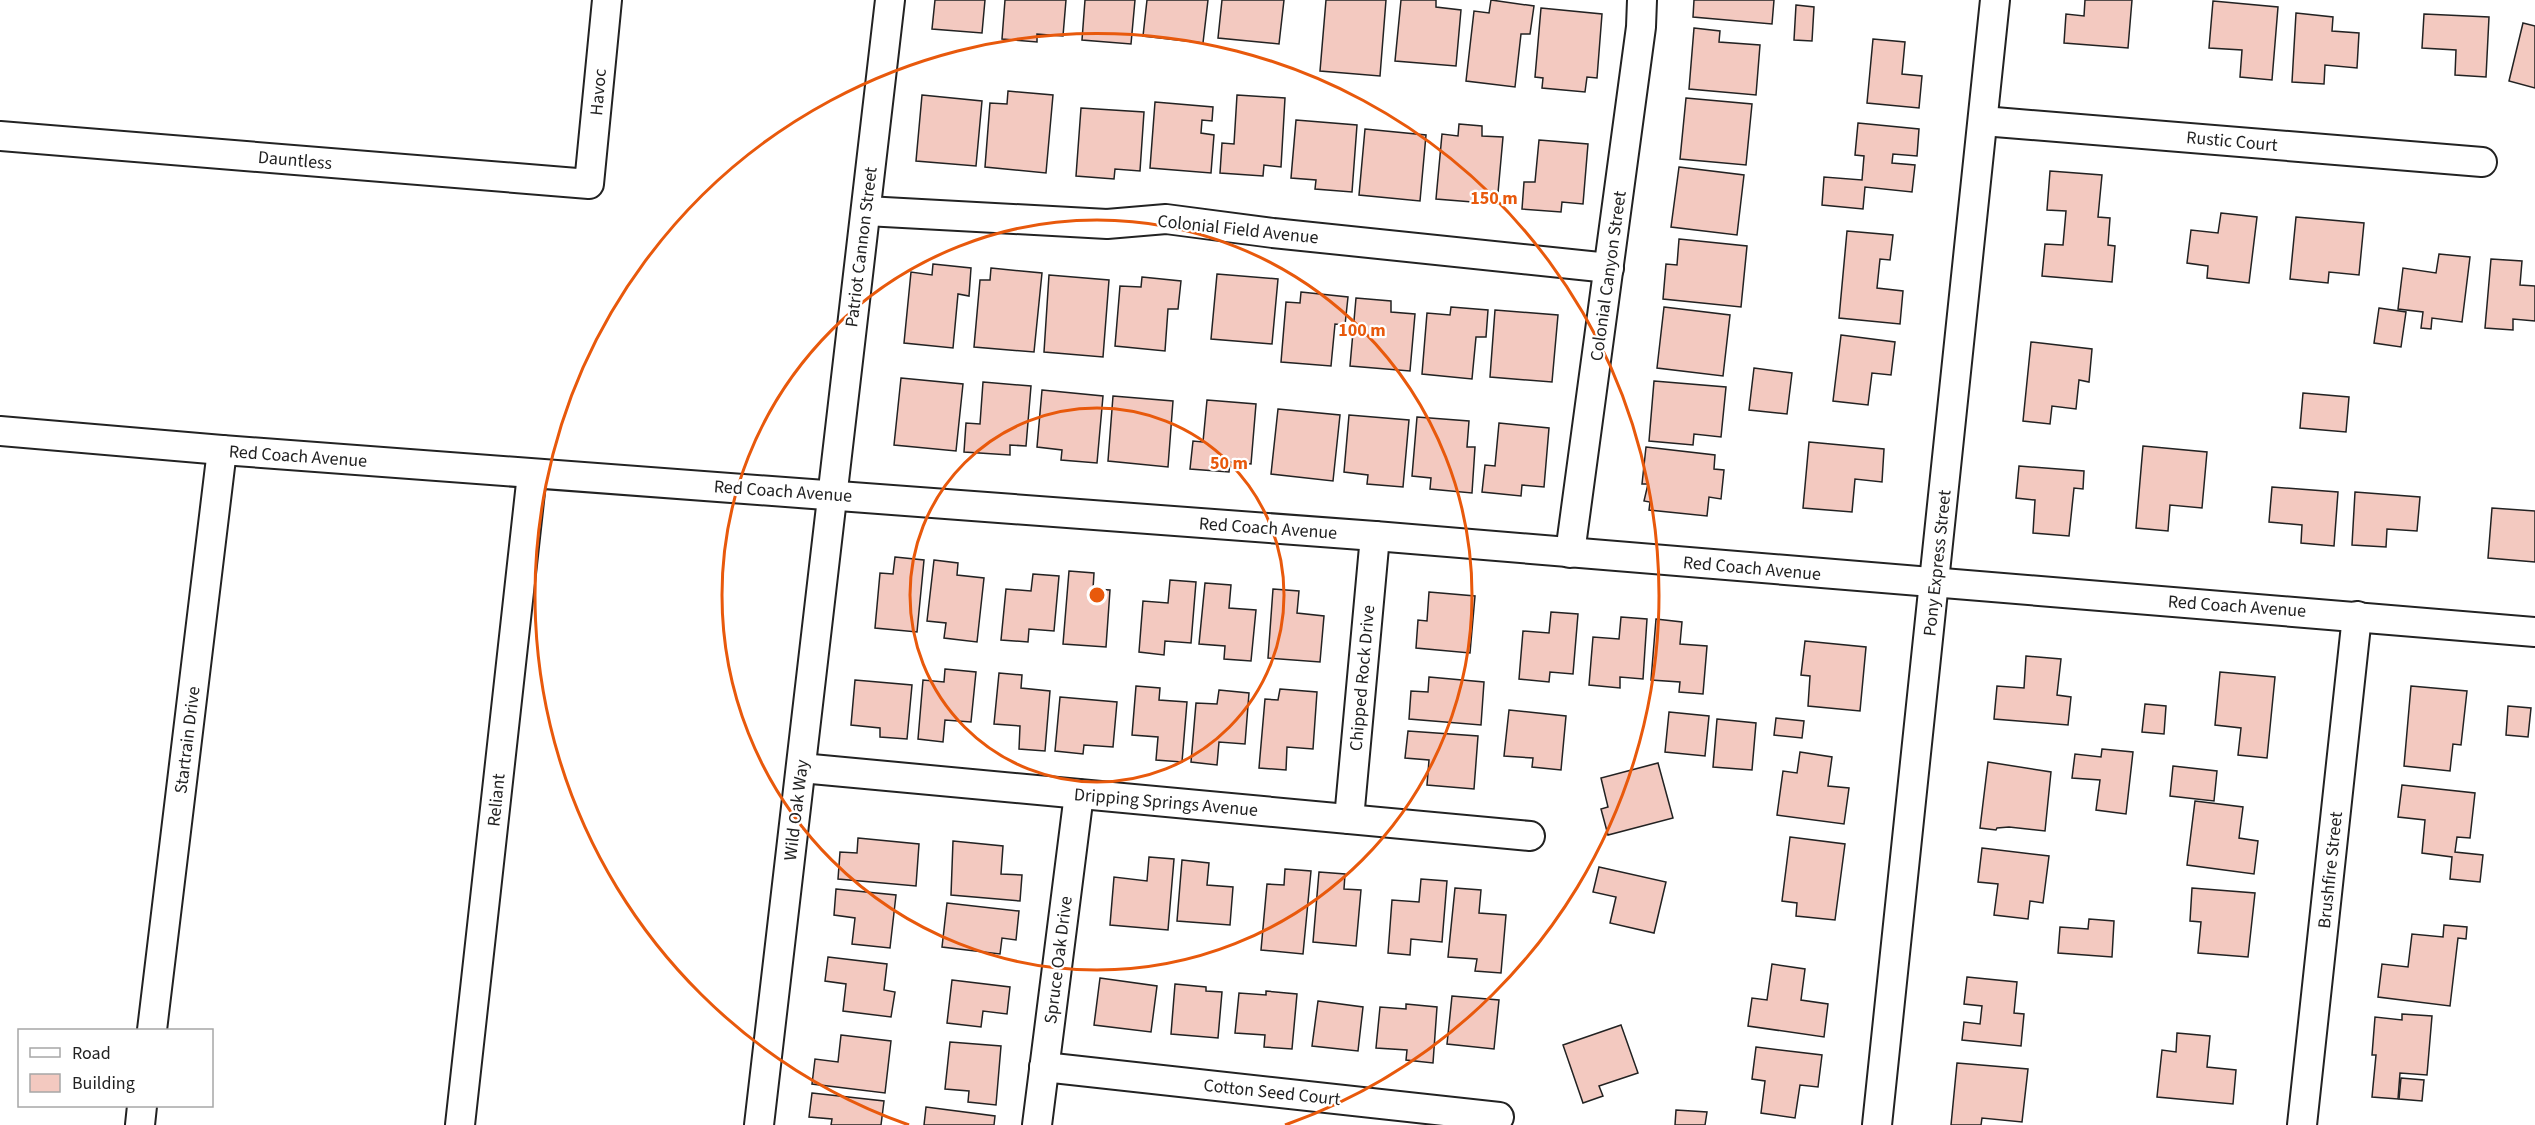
<svg xmlns="http://www.w3.org/2000/svg" width="2535" height="1125" font-family="'Source Sans 3',sans-serif">
<style>
.building{fill:#f3c9c0;stroke:#222;stroke-width:1.5}
.lines{fill:none;stroke-linecap:round;stroke-linejoin:round}
.minor-casing{stroke:#222;stroke-width:32}
.minor{stroke:#fff;stroke-width:28}
.ring{fill:none;stroke:#e8590c;stroke-width:3}
.labels{text-anchor:middle;stroke-width:4.5;stroke-linejoin:round;paint-order:stroke}
.street-label{font-size:18px;fill:#222;stroke:#fff}
.centre{fill:#e8590c;stroke:#fff;stroke-width:3}
.ring-label{font-size:18px;text-anchor:middle;font-weight:bold;fill:#e8590c;stroke:#fff;stroke-width:4.5;stroke-linejoin:round;paint-order:stroke}
</style>
<rect width="100%" height="100%" fill="#fff"/>
<g class="building">
<polygon points="935,0 985,0 982,33 932,29"/>
<polygon points="1005,0 1066,0 1063,36 1037,34 1037,42 1002,39"/>
<polygon points="1085,0 1135,0 1131,44 1082,40"/>
<polygon points="1147,0 1208,0 1203,43 1143,36"/>
<polygon points="1222,0 1284,0 1279,44 1218,38"/>
<polygon points="1326,0 1386,0 1380,76 1320,71"/>
<polygon points="1401,0 1436,0 1436,7 1461,10 1456,66 1395,61"/>
<polygon points="1491,0 1534,6 1530,34 1521,34 1515,87 1466,81 1474,11 1489,13"/>
<polygon points="1694,0 1774,0 1772,24 1693,17"/>
<polygon points="2085,0 2132,0 2128,48 2064,43 2066,14 2084,16"/>
<polygon points="2213,1 2278,7 2272,80 2240,77 2242,50 2209,48"/>
<polygon points="1796,5 1814,7 1812,41 1794,40"/>
<polygon points="1541,8 1602,14 1597,78 1587,77 1585,92 1542,88 1543,78 1535,77"/>
<polygon points="2296,13 2333,17 2332,31 2359,33 2357,68 2325,65 2324,84 2292,82"/>
<polygon points="2424,14 2489,17 2486,77 2455,75 2456,50 2422,48"/>
<polygon points="2523,23 2535,26 2535,88 2509,81"/>
<polygon points="1694,28 1720,31 1719,42 1760,45 1756,95 1689,89"/>
<polygon points="1873,39 1905,42 1902,74 1922,76 1919,108 1867,103"/>
<polygon points="1008,91 1053,95 1046,173 985,167 990,103 1007,104"/>
<polygon points="922,95 982,101 976,166 916,161"/>
<polygon points="1237,95 1285,98 1281,167 1264,165 1263,176 1220,173 1222,143 1234,144"/>
<polygon points="1686,98 1752,104 1746,165 1680,159"/>
<polygon points="1155,102 1213,107 1212,121 1202,120 1201,133 1214,135 1211,173 1150,168"/>
<polygon points="1081,108 1144,112 1140,171 1115,169 1114,179 1076,176"/>
<polygon points="1296,120 1357,125 1352,192 1315,189 1316,180 1291,178"/>
<polygon points="1858,123 1919,129 1917,156 1893,154 1892,163 1915,165 1912,192 1865,187 1863,209 1822,205 1824,177 1862,180 1864,156 1855,155"/>
<polygon points="1459,124 1482,126 1482,136 1503,137 1497,204 1436,199 1442,134 1458,136"/>
<polygon points="1365,129 1426,135 1420,201 1359,195"/>
<polygon points="1539,140 1588,144 1583,204 1562,202 1561,212 1522,209 1524,182 1535,182"/>
<polygon points="1679,167 1744,175 1737,235 1671,227"/>
<polygon points="2050,171 2102,175 2098,217 2110,218 2108,245 2115,246 2112,282 2042,276 2045,244 2063,245 2066,211 2047,210"/>
<polygon points="2221,213 2257,217 2249,283 2207,278 2208,266 2187,263 2191,230 2218,233"/>
<polygon points="2296,217 2364,223 2359,275 2329,272 2328,283 2290,279"/>
<polygon points="1847,231 1893,235 1890,260 1880,259 1877,288 1903,291 1900,324 1839,318"/>
<polygon points="1679,239 1747,246 1741,307 1663,299 1666,264 1677,265"/>
<polygon points="2439,254 2470,257 2462,322 2432,318 2431,329 2421,328 2423,312 2398,309 2403,268 2436,273"/>
<polygon points="2491,259 2522,261 2520,285 2535,286 2535,321 2513,319 2513,330 2485,328"/>
<polygon points="933,264 971,268 969,296 958,294 953,348 904,343 911,272 932,275"/>
<polygon points="991,268 1042,273 1034,352 974,347 980,280 990,280"/>
<polygon points="1217,274 1278,279 1272,344 1211,339"/>
<polygon points="1049,275 1109,280 1103,357 1044,352"/>
<polygon points="1142,277 1181,281 1178,309 1168,309 1165,351 1115,346 1120,286 1141,287"/>
<polygon points="1301,292 1348,297 1345,325 1335,324 1331,366 1281,362 1286,302 1300,303"/>
<polygon points="1356,298 1391,301 1391,312 1415,314 1410,371 1350,366"/>
<polygon points="1451,307 1488,310 1486,337 1476,337 1472,379 1422,374 1427,313 1450,315"/>
<polygon points="1664,307 1730,315 1723,376 1657,368"/>
<polygon points="2379,308 2406,312 2401,347 2374,343"/>
<polygon points="1495,310 1558,315 1552,382 1490,377"/>
<polygon points="1841,335 1895,342 1891,375 1872,373 1868,405 1833,401"/>
<polygon points="2031,342 2092,349 2089,382 2079,380 2076,409 2052,406 2050,424 2023,421"/>
<polygon points="1754,368 1792,373 1787,414 1749,410"/>
<polygon points="901,378 963,384 956,451 894,445"/>
<polygon points="1654,381 1726,387 1721,437 1694,434 1693,445 1649,441"/>
<polygon points="983,382 1031,386 1026,446 1010,445 1010,455 964,452 966,423 980,424"/>
<polygon points="1042,390 1103,396 1097,463 1061,460 1062,450 1037,447"/>
<polygon points="2303,393 2349,397 2346,432 2300,428"/>
<polygon points="1113,396 1173,401 1168,467 1108,461"/>
<polygon points="1207,400 1256,404 1251,464 1230,462 1229,472 1190,469 1193,441 1203,442"/>
<polygon points="1278,409 1340,415 1333,481 1271,474"/>
<polygon points="1349,415 1409,420 1403,487 1367,484 1368,475 1344,472"/>
<polygon points="1417,417 1469,421 1467,447 1475,447 1472,493 1430,489 1431,478 1412,476"/>
<polygon points="1499,423 1549,428 1544,487 1522,485 1521,496 1482,492 1485,465 1495,466"/>
<polygon points="1809,442 1884,449 1882,482 1855,479 1852,512 1803,508"/>
<polygon points="2143,446 2207,452 2202,508 2170,505 2168,531 2136,528"/>
<polygon points="1646,447 1715,455 1714,469 1724,470 1721,499 1709,497 1707,516 1649,510 1650,502 1644,501 1648,484 1642,484"/>
<polygon points="2019,466 2084,471 2083,489 2074,488 2069,536 2033,533 2035,500 2016,498"/>
<polygon points="2272,487 2338,492 2334,546 2301,543 2302,525 2269,522"/>
<polygon points="2355,492 2420,497 2417,531 2387,529 2386,547 2352,545"/>
<polygon points="2492,508 2535,511 2535,562 2488,558"/>
<polygon points="895,557 924,560 917,632 875,628 880,573 893,574"/>
<polygon points="934,560 958,563 957,575 984,578 977,642 944,638 946,623 927,621"/>
<polygon points="1069,571 1094,573 1093,589 1110,590 1106,647 1063,644"/>
<polygon points="1033,574 1059,576 1054,631 1029,629 1028,642 1001,640 1006,589 1031,591"/>
<polygon points="1170,580 1196,582 1191,643 1165,641 1164,655 1139,652 1143,601 1168,603"/>
<polygon points="1205,583 1231,585 1229,608 1256,610 1251,661 1224,659 1225,646 1199,644"/>
<polygon points="1273,589 1299,591 1297,613 1324,616 1320,662 1268,658"/>
<polygon points="1429,592 1475,596 1470,653 1416,648 1418,620 1427,621"/>
<polygon points="1551,612 1578,614 1573,674 1550,672 1549,682 1519,679 1523,631 1549,633"/>
<polygon points="1621,617 1647,619 1643,679 1620,677 1620,688 1589,685 1593,637 1619,639"/>
<polygon points="1656,619 1682,622 1680,644 1707,646 1703,694 1679,692 1680,682 1651,680"/>
<polygon points="1805,641 1866,647 1860,711 1808,706 1810,676 1801,675"/>
<polygon points="2026,656 2061,659 2057,695 2071,697 2068,725 1994,719 1997,686 2024,688"/>
<polygon points="945,669 976,672 971,722 945,720 943,742 918,739 923,680 944,682"/>
<polygon points="2220,672 2275,677 2267,758 2238,755 2241,728 2215,725"/>
<polygon points="999,673 1022,675 1021,688 1050,691 1045,751 1019,749 1020,726 994,724"/>
<polygon points="1429,677 1484,682 1481,725 1409,719 1411,691 1428,692"/>
<polygon points="855,680 912,685 907,739 880,737 880,728 851,725"/>
<polygon points="1136,686 1160,688 1159,700 1187,702 1182,762 1156,760 1158,737 1132,735"/>
<polygon points="2411,686 2467,691 2461,745 2453,744 2450,771 2404,766"/>
<polygon points="1280,689 1317,692 1313,749 1287,747 1286,770 1259,768 1265,699 1278,700"/>
<polygon points="1219,690 1249,693 1245,744 1219,742 1217,765 1191,762 1196,703 1217,704"/>
<polygon points="1060,697 1117,702 1113,747 1084,745 1083,754 1055,751"/>
<polygon points="2145,704 2166,706 2164,734 2142,732"/>
<polygon points="2508,706 2531,708 2528,737 2506,735"/>
<polygon points="1509,710 1566,716 1561,770 1532,767 1533,758 1504,756"/>
<polygon points="1669,712 1709,716 1705,756 1665,752"/>
<polygon points="1776,718 1804,721 1802,738 1774,735"/>
<polygon points="1717,719 1756,723 1752,770 1713,767"/>
<polygon points="1408,731 1478,736 1474,789 1427,785 1429,760 1405,758"/>
<polygon points="2102,749 2133,752 2126,814 2096,810 2100,780 2072,778 2075,754 2101,757"/>
<polygon points="1800,752 1832,757 1828,786 1849,788 1844,824 1777,815 1783,771 1797,773"/>
<polygon points="1988,762 2051,772 2045,831 2009,827 1997,828 1996,830 1980,828"/>
<polygon points="1658,763 1673,818 1608,835 1601,809 1608,807 1601,778"/>
<polygon points="2173,766 2217,771 2214,801 2170,796"/>
<polygon points="2402,785 2475,793 2470,838 2457,837 2455,852 2483,855 2480,882 2450,879 2452,857 2422,853 2425,820 2398,817"/>
<polygon points="2195,801 2243,807 2239,838 2258,841 2254,874 2187,865"/>
<polygon points="1790,837 1845,844 1835,920 1796,916 1797,903 1782,901"/>
<polygon points="858,838 919,844 916,886 838,879 840,852 857,853"/>
<polygon points="953,841 1003,846 1001,874 1022,875 1020,901 951,895"/>
<polygon points="1982,848 2049,856 2043,903 2030,901 2028,919 1994,915 1998,884 1978,882"/>
<polygon points="1149,857 1174,859 1168,930 1110,925 1114,877 1147,881"/>
<polygon points="1182,860 1209,863 1207,885 1233,887 1230,925 1177,921"/>
<polygon points="1599,867 1666,882 1654,933 1610,923 1616,897 1593,892"/>
<polygon points="1285,869 1311,871 1303,954 1261,950 1267,884 1284,885"/>
<polygon points="1319,872 1345,874 1344,889 1361,890 1356,946 1313,942"/>
<polygon points="1421,879 1447,881 1442,942 1411,939 1410,955 1388,953 1392,900 1419,902"/>
<polygon points="1455,888 1481,890 1479,913 1506,915 1501,973 1475,971 1477,959 1448,957"/>
<polygon points="2192,888 2255,893 2248,957 2198,953 2201,922 2190,921"/>
<polygon points="836,889 896,895 890,948 852,944 855,918 834,915"/>
<polygon points="947,903 1019,911 1016,940 1002,938 1000,954 942,947"/>
<polygon points="2089,919 2114,921 2112,957 2058,953 2060,927 2088,929"/>
<polygon points="2444,925 2467,927 2466,939 2458,938 2450,1006 2378,997 2382,964 2408,967 2412,934 2443,937"/>
<polygon points="828,957 887,964 884,990 895,992 891,1017 843,1011 846,984 825,981"/>
<polygon points="1772,964 1805,969 1801,1000 1828,1004 1824,1037 1748,1026 1752,998 1767,1000"/>
<polygon points="1967,977 2017,982 2014,1013 2024,1014 2021,1046 1962,1040 1964,1022 1980,1024 1982,1006 1964,1004"/>
<polygon points="1100,978 1157,986 1151,1032 1094,1025"/>
<polygon points="952,980 1010,987 1007,1014 983,1011 981,1027 947,1023"/>
<polygon points="1175,984 1206,987 1206,991 1222,992 1218,1038 1171,1034"/>
<polygon points="1266,991 1297,994 1292,1049 1264,1047 1265,1035 1235,1033 1239,993 1266,995"/>
<polygon points="1452,996 1499,1000 1494,1049 1447,1044"/>
<polygon points="1318,1001 1363,1007 1358,1051 1312,1046"/>
<polygon points="1406,1004 1437,1007 1433,1063 1406,1060 1407,1050 1376,1048 1380,1007 1406,1009"/>
<polygon points="2402,1014 2432,1016 2427,1075 2400,1073 2398,1099 2372,1097 2376,1055 2372,1055 2375,1017 2402,1020"/>
<polygon points="1621,1025 1638,1073 1599,1086 1603,1096 1583,1103 1563,1045"/>
<polygon points="2177,1033 2210,1036 2207,1067 2236,1070 2233,1104 2157,1097 2162,1050 2176,1052"/>
<polygon points="841,1035 891,1041 885,1093 812,1084 815,1059 838,1062"/>
<polygon points="950,1042 1001,1046 996,1105 968,1102 969,1091 945,1089"/>
<polygon points="1756,1047 1822,1055 1818,1087 1800,1085 1795,1118 1761,1113 1765,1081 1752,1079"/>
<polygon points="1957,1063 2028,1069 2022,1122 1982,1118 1981,1125 1951,1125"/>
<polygon points="2401,1078 2424,1080 2422,1101 2399,1099"/>
<polygon points="812,1093 884,1101 881,1125 831,1125 832,1119 809,1117"/>
<polygon points="926,1107 995,1116 994,1125 924,1125"/>
<polygon points="1676,1110 1707,1112 1705,1125 1675,1125"/>
</g>
<g class="lines">
<defs>
<g id="minor">
<polyline points="1983,121 2482,162"/>
<polyline points="0,136 589,184 607,0"/>
<polyline points="866,211 1107,224 1166,219 1273,233 1609,268"/>
<polyline points="0,431 222,450 1375,536 2535,632"/>
<polyline points="1570,553 1641,27 1642,0"/>
<polyline points="801,768 1530,836"/>
<polyline points="1349,819 1375,536"/>
<polyline points="152,1030 222,450"/>
<polyline points="1044,1067 1499,1117"/>
<polyline points="140,1125 142,1106"/>
<polyline points="460,1125 532,474"/>
<polyline points="759,1125 890,0"/>
<polyline points="1037,1125 1079,794"/>
<polyline points="1877,1125 1995,0"/>
<polyline points="2302,1125 2357,616"/>
</g>
</defs>
<use href="#minor" class="minor-casing"/>
<use href="#minor" class="minor"/>
</g>
<g class="ring">
<circle cx="1097" cy="595" r="187"/>
<circle cx="1097" cy="595" r="375"/>
<path d="M909 1125A562 562 0 1 1 1285 1125"/>
</g>
<g class="labels">
<g class="street-label">
<text transform="translate(598 92) rotate(-85)" y="6">Havoc</text>
<text transform="translate(2232 141) rotate(5)" y="6">Rustic Court</text>
<text transform="translate(295 160) rotate(5)" y="6">Dauntless</text>
<text transform="translate(1238 229) rotate(6)" y="6">Colonial Field Avenue</text>
<text transform="translate(861 247) rotate(-83)" y="6">Patriot Cannon Street</text>
<text transform="translate(1608 276) rotate(-82)" y="6">Colonial Canyon Street</text>
<text transform="translate(298 456) rotate(4)" y="6">Red Coach Avenue</text>
<text transform="translate(783 491) rotate(4)" y="6">Red Coach Avenue</text>
<text transform="translate(1268 528) rotate(4)" y="6">Red Coach Avenue</text>
<text transform="translate(1937 563) rotate(-84)" y="6">Pony Express Street</text>
<text transform="translate(1752 568) rotate(5)" y="6">Red Coach Avenue</text>
<text transform="translate(2237 606) rotate(4)" y="6">Red Coach Avenue</text>
<text transform="translate(1362 678) rotate(-85)" y="6">Chipped Rock Drive</text>
<text transform="translate(187 740) rotate(-83)" y="6">Startrain Drive</text>
<text transform="translate(496 800) rotate(-84)" y="6">Reliant</text>
<text transform="translate(1166 802) rotate(5)" y="6">Dripping Springs Avenue</text>
<text transform="translate(796 810) rotate(-83)" y="6">Wild Oak Way</text>
<text transform="translate(2330 870) rotate(-84)" y="6">Brushfire Street</text>
<text transform="translate(1058 960) rotate(-83)" y="6">Spruce Oak Drive</text>
<text transform="translate(1272 1092) rotate(6)" y="6">Cotton Seed Court</text>
</g>
</g>
<circle cx="1097" cy="595" r="9" class="centre"/>
<g class="ring-label">
<text x="1494" y="204">150 m</text>
<text x="1362" y="336">100 m</text>
<text x="1229" y="469">50 m</text>
</g>
<rect x="18" y="1029" width="195" height="78" fill="#ffffff" stroke="#a7a7a7" stroke-width="1.5"/>
<rect x="30" y="1048" width="30" height="9" fill="#ffffff" stroke="#a7a7a7" stroke-width="1.5"/>
<text x="72" y="1059" font-size="18" fill="#222222">Road</text>
<rect x="30" y="1074" width="30" height="18" fill="#f3c9c0" stroke="#a7a7a7" stroke-width="1.5"/>
<text x="72" y="1089" font-size="18" fill="#222222">Building</text>
</svg>
